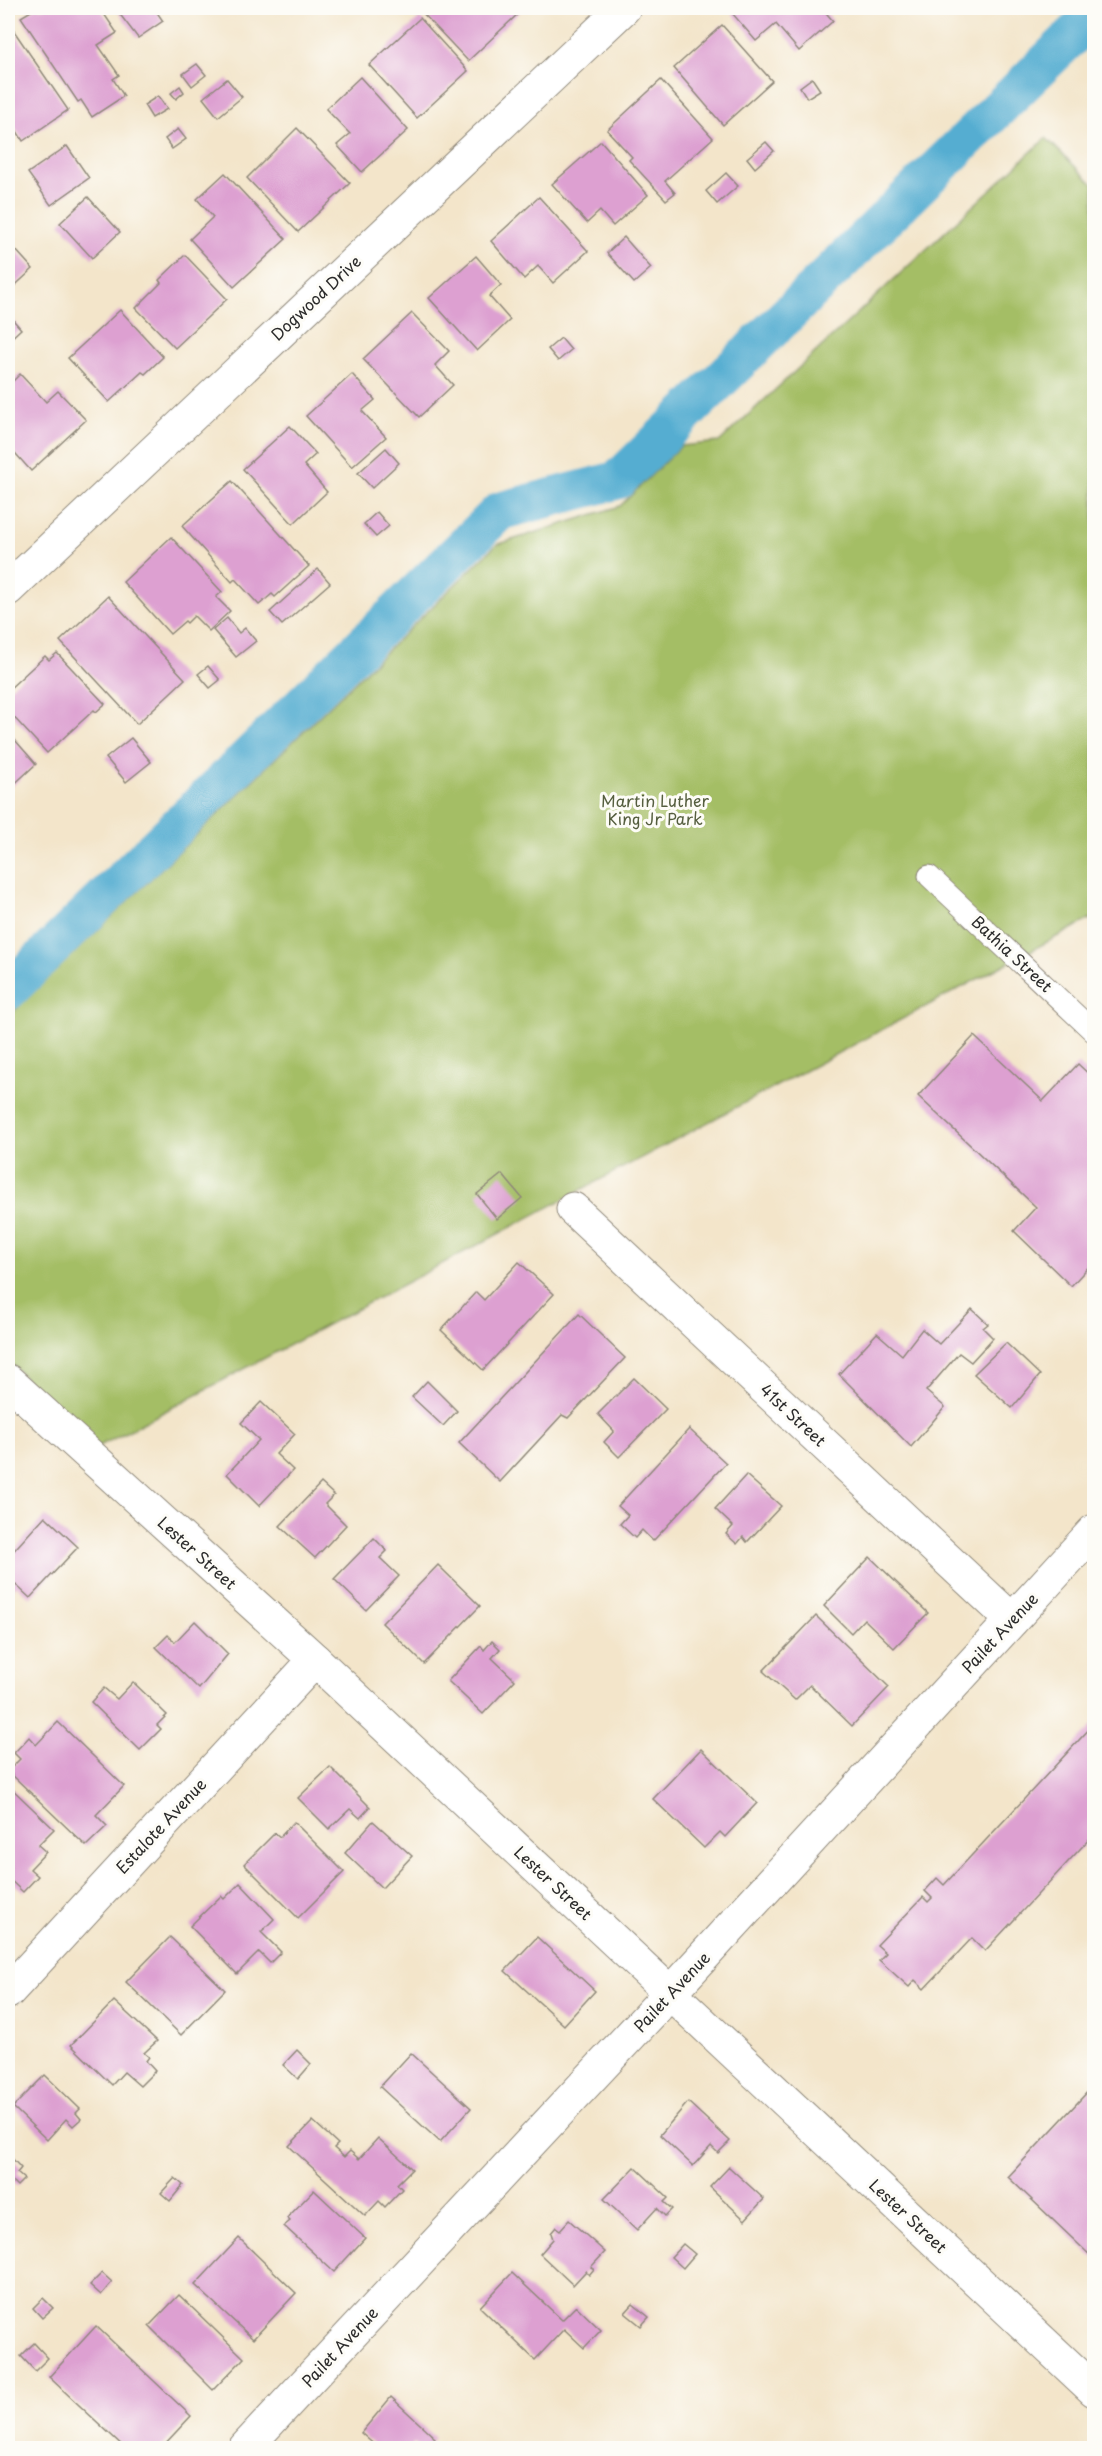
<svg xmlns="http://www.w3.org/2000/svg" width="1102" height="2456" font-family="'Playpen Sans',sans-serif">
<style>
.green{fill:#a4be65;stroke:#687448;stroke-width:1.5}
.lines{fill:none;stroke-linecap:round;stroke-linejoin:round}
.canal{stroke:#54add1;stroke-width:39}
.building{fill:#dda0d1}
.lane-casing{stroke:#8f887a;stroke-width:23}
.street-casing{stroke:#8f887a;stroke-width:35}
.lane{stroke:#fff;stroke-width:21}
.street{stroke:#fff;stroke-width:33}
.labels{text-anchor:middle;stroke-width:6;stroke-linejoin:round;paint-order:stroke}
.street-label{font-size:16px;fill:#2b2b2b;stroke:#fdfcf7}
.park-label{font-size:16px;fill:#555e3f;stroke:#fdfcf7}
</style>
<rect width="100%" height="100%" fill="#fdfcf7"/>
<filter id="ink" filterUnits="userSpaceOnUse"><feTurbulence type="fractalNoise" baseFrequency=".0167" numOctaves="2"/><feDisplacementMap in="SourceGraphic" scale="12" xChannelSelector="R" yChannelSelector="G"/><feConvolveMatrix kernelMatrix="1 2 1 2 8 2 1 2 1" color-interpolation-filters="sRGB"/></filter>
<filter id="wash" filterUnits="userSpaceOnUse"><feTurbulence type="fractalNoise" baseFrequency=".008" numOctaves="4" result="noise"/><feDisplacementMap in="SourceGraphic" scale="24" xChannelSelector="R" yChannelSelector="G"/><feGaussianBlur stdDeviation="1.35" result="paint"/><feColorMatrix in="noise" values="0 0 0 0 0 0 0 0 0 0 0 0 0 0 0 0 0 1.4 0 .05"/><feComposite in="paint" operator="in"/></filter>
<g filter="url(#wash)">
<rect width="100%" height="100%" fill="#f3e5ca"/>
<polygon class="green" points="1046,138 1094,185 1094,917 92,1450 8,1360 8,1017 496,545 620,506 681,446 719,442"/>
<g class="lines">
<polyline class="canal" points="8,991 500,511 618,480 1094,15"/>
</g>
<g id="blocks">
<g class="building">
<polygon points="36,8 100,8 117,33 98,45 119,75 113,79 124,96 92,117 81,100 78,102 21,17"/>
<polygon points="115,8 154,8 163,21 138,38"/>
<polygon points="418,8 516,8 520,12 468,61"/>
<polygon points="739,8 822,8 833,21 799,51 776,24 756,41 732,13"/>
<polygon points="420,18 468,71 417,118 369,65"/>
<polygon points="722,25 772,81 723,125 674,68"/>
<polygon points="14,31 68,110 23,141 8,117 8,36"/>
<polygon points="197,64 206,75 192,86 183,74"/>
<polygon points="360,77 408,130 362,172 337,145 350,134 326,109"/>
<polygon points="812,78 820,90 807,98 800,87"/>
<polygon points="227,79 242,97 218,117 203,98"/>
<polygon points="661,80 713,138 665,181 675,193 666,200 629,160 632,157 607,130"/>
<polygon points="180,86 184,92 176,99 171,93"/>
<polygon points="158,96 167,109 152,118 144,105"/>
<polygon points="297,128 350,183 298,232 247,178"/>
<polygon points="178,129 186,139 172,149 165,139"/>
<polygon points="601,141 648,195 613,226 600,211 587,223 552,184"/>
<polygon points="766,142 774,151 755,168 747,158"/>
<polygon points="67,146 89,178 51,205 28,173"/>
<polygon points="225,173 286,239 234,287 190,239 213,217 197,199"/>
<polygon points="726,173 738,186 717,204 706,191"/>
<polygon points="88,197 120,232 92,258 60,223"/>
<polygon points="539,197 588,251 553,283 538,266 524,279 491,241"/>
<polygon points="624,237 651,268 634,283 607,253"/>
<polygon points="15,249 33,269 8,292 8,256"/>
<polygon points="185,255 227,299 175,348 136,308 161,283 159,280"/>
<polygon points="476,256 501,285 489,296 510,320 477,351 429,298"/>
<polygon points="120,310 163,357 145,374 142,372 109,402 68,358"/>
<polygon points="412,313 449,351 435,365 453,385 419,417 363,359"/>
<polygon points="8,314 21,329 8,341"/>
<polygon points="561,338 571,350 558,361 548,349"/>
<polygon points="20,374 46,402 58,391 86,420 31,471 8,445 8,401 10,398 8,395 8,386"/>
<polygon points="352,374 375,400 362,411 386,437 352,467 306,416"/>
<polygon points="290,426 316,454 304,465 327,492 293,524 243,469"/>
<polygon points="386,448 399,463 372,488 358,473"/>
<polygon points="232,481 309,566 275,597 272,594 259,605 235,579 232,582 182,526"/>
<polygon points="377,512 389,526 376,537 364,524"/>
<polygon points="171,537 222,592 216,597 230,611 209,631 194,616 187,623 185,621 170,634 123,582"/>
<polygon points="318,569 330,583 282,625 270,612"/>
<polygon points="108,596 185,679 137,724 60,641"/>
<polygon points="227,618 239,633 245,628 256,641 236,657 213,630"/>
<polygon points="57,653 105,704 96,712 94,710 47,753 8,711 8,690 45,656 49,660"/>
<polygon points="208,666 220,680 210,688 198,674"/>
<polygon points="8,732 36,764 8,790"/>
<polygon points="131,738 151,762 126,782 106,758"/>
<polygon points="974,1036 1043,1101 1078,1064 1094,1079 1094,1261 1071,1286 1014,1231 1036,1207 918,1096"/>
<polygon points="502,1174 522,1198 497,1219 477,1194"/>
<polygon points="519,1262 554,1294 483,1370 441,1330 476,1292 484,1300"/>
<polygon points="972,1309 988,1324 983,1328 993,1338 971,1362 959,1353 926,1391 945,1407 911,1447 839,1374 877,1333 902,1355 922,1329 939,1344"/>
<polygon points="579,1314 625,1358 568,1418 562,1415 500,1482 459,1443"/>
<polygon points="1006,1343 1040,1375 1012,1408 974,1374"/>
<polygon points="634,1378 666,1409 619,1457 604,1442 614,1431 598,1414"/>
<polygon points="427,1381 457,1411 443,1426 412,1397"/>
<polygon points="261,1402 295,1434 276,1454 293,1470 259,1506 227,1474 259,1440 241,1423"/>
<polygon points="689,1429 726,1463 653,1541 642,1530 635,1538 620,1524 628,1515 618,1506"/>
<polygon points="746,1475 781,1506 747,1542 743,1537 737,1544 726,1534 733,1526 715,1509"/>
<polygon points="321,1483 334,1495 325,1504 346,1525 315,1558 280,1526"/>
<polygon points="45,1516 78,1547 30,1598 16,1585 8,1595 8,1557"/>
<polygon points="374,1538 387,1551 380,1558 399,1576 366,1610 334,1579"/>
<polygon points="870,1557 928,1613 894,1648 864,1619 851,1633 824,1606"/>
<polygon points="438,1565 480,1606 424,1664 382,1623"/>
<polygon points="816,1616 889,1687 852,1726 810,1685 795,1700 763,1671"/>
<polygon points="195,1621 228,1654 199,1689 156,1647 168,1635 175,1642"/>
<polygon points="492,1641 500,1649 492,1658 515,1680 483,1714 448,1681 481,1646 484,1650"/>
<polygon points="133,1682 167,1715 157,1725 161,1729 140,1750 91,1702 104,1688 117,1699"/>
<polygon points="58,1722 124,1786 96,1815 107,1826 86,1846 8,1771 20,1759 14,1753 29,1737 36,1745"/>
<polygon points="1094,1724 1094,1834 985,1951 972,1938 924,1989 915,1980 909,1987 879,1960 886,1953 877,1945 923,1897 928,1902 932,1898 925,1891 937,1878 944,1885"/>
<polygon points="701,1749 757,1803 725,1837 720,1832 704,1848 653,1799"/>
<polygon points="330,1767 370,1807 360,1818 350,1809 329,1829 298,1798"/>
<polygon points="8,1785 54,1829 38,1845 46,1852 30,1869 38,1876 23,1892 8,1878"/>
<polygon points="373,1821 412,1856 382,1888 345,1853"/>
<polygon points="294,1822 344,1872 298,1918 244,1864 275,1833 280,1837"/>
<polygon points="240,1883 274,1919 261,1932 281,1952 270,1963 259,1952 237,1974 190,1926 221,1896 224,1899"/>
<polygon points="170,1937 225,1990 181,2035 126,1982"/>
<polygon points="537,1937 595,1991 564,2025 505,1971"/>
<polygon points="114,2001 157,2041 144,2053 149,2057 146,2061 155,2071 140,2086 124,2072 112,2085 71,2045"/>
<polygon points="297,2050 311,2064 298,2079 283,2065"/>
<polygon points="411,2053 471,2108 440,2142 380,2087"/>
<polygon points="45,2075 80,2109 76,2113 81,2119 73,2126 66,2119 47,2140 13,2107"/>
<polygon points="1094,2085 1094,2259 1008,2177"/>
<polygon points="688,2102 730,2141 718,2153 711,2146 693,2166 660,2135"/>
<polygon points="313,2121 338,2144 334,2148 344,2157 350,2151 359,2159 378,2138 412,2169 397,2184 402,2189 385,2207 379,2201 365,2216 289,2146"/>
<polygon points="8,2154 21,2168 17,2173 24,2179 17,2186 11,2180 8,2183"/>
<polygon points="635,2167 668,2198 664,2202 672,2209 665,2216 657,2208 637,2230 604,2199"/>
<polygon points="729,2167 764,2199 745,2220 710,2187"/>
<polygon points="175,2178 183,2185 170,2201 161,2193"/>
<polygon points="314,2190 365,2238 334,2272 284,2226 290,2221 287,2218"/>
<polygon points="569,2220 605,2252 591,2267 594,2269 589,2275 586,2271 573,2285 540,2254 553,2239 551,2233 556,2227 560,2230"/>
<polygon points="239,2238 296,2293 253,2339 195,2285"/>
<polygon points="683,2244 695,2254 683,2268 671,2257"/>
<polygon points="102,2273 112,2282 101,2295 90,2285"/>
<polygon points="512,2273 562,2320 576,2306 601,2330 584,2348 564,2329 535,2360 480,2307"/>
<polygon points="179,2295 244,2358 213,2390 149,2326"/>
<polygon points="43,2298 53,2308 42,2318 33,2308"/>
<polygon points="633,2304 649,2317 641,2326 625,2313"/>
<polygon points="96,2326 191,2416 161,2448 125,2448 49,2377"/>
<polygon points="34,2343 48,2358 35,2371 21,2356"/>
<polygon points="391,2397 435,2438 426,2448 421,2448 414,2443 409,2448 378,2448 361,2433"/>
</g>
</g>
</g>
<g filter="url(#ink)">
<use href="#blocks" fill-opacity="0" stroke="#8f887a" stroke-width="1.5"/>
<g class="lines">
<defs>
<polyline id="lane" points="929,876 1094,1032"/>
<g id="street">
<polyline points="8,589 624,8"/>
<polyline points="573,1209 1012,1620"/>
<polyline points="8,1381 315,1660 1094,2390"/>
<polyline points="8,1992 315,1660"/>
<polyline points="245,2448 670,1993 1094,1531"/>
</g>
</defs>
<use href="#lane" class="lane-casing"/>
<use href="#street" class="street-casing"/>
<use href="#lane" class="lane"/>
<use href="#street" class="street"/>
</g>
</g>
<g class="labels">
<g class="street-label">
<text transform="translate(316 298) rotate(-43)" y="6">Dogwood Drive</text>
<text transform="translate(1012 954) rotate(43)" y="6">Bathia Street</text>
<text transform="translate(793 1415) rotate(43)" y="6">41st Street</text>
<text transform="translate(197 1553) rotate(42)" y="6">Lester Street</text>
<text transform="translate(1000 1633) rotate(-47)" y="6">Pailet Avenue</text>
<text transform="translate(161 1826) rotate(-47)" y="6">Estalote Avenue</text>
<text transform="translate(553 1883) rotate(43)" y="6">Lester Street</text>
<text transform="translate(672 1992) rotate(-47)" y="6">Pailet Avenue</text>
<text transform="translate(908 2216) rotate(43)" y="6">Lester Street</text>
<text transform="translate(340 2347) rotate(-47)" y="6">Pailet Avenue</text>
</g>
<g class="park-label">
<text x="655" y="807">Martin Luther<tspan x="655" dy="18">King Jr Park</tspan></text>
</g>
</g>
<rect width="1102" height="2456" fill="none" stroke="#fdfcf7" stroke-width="30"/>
</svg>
